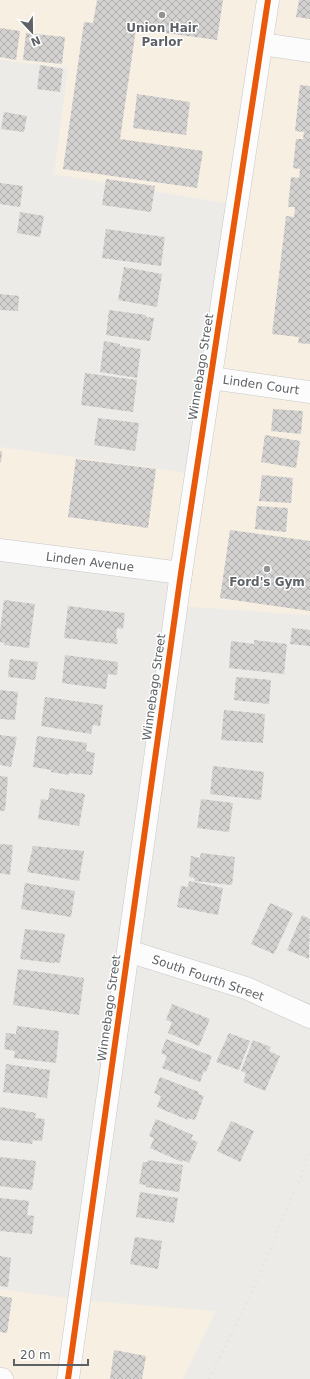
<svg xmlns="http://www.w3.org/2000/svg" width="310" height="1379" font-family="'DejaVu Sans',sans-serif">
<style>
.commercial{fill:#f6efe2}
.building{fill:url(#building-cross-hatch)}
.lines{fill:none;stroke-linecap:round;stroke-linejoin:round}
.minor-casing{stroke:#c7c8c8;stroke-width:23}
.minor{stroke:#fcfcfc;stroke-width:22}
.rail{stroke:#e3e2e3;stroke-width:3;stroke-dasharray:1 5;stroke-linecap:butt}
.cycleway-casing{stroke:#fff;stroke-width:8}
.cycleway{stroke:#e8590c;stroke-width:6}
.poi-dot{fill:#909294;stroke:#fff;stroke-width:1.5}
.labels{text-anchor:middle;stroke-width:3;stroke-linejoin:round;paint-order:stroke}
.poi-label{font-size:12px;font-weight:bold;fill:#5e6266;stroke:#fff}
.street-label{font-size:12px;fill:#5e6266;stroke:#fff}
</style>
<defs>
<pattern id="building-cross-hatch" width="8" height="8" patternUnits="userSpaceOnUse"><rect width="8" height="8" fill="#d4d2d1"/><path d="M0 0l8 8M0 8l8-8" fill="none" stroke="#afaead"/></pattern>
</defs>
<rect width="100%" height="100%" fill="#edebe8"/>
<g class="commercial">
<polygon points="0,0 310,0 310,615 176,606 181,573 0,550 0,447 196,474 236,205 54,174 68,68 0,60"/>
<polygon points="0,1289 80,1300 216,1311 183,1379 0,1379"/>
</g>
<g class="building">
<polygon points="97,0 223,0 217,40 136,29 120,139 203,151 197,188 63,169 84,22 93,23"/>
<polygon points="299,0 310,0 310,19 296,17"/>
<polygon points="0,28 20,31 16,60 0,57"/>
<polygon points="26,33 65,37 62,64 23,60"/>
<polygon points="40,65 63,69 60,92 37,89"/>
<polygon points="300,85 310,86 310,344 298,343 299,337 272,334 286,216 294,217 295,207 288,207 291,177 299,178 300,169 293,168 296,139 303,139 304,132 295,131"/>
<polygon points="137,94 190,102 186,135 133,128"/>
<polygon points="4,112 27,116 24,132 1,129"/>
<polygon points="106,179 155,186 151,212 102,205"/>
<polygon points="0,183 23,186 20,207 0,204"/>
<polygon points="20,212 44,216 40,237 17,233"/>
<polygon points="106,229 165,237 161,266 102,258"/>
<polygon points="124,267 162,274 157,307 118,300"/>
<polygon points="0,294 19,296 18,311 0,310"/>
<polygon points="109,310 146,315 146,317 154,318 150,341 106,335"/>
<polygon points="104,341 120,344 120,346 141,349 137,378 100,372"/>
<polygon points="85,373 137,380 133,412 81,405"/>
<polygon points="273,409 303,411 301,434 271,431"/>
<polygon points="98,418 139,423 135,451 94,445"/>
<polygon points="265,435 300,441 296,468 261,462"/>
<polygon points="0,451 2,451 1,463 0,462"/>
<polygon points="76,459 156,469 148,528 68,517"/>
<polygon points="262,475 293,478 291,503 259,501"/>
<polygon points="257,506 288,508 286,532 255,529"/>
<polygon points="230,530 310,541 310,611 220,598"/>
<polygon points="4,600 35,604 29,648 4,645 5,643 0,642 0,630"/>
<polygon points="68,606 125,613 123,629 117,628 116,638 118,639 117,644 64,638"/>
<polygon points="292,628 310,630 310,646 290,644"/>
<polygon points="254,640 287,644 284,674 229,668 231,641 254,644"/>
<polygon points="65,655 118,662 117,675 108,674 106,689 62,683"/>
<polygon points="10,659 38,662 35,680 8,677"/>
<polygon points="236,677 271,680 269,704 234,700"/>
<polygon points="0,690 18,692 15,720 0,719"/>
<polygon points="45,697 103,705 100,726 93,725 91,734 41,726"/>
<polygon points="224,710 265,714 263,743 221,740"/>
<polygon points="0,735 17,737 11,767 0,765"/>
<polygon points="37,736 87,743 86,751 95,753 92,775 69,773 69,775 51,772 51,770 33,767"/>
<polygon points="213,766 264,772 261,800 210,794"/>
<polygon points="0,776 8,777 5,811 0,811"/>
<polygon points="50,788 85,794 79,826 38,819 41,799 48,800"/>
<polygon points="201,799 233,803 229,832 197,828"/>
<polygon points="0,844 13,845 10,875 0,873"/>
<polygon points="33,846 84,851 79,881 27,872"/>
<polygon points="201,853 235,857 232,885 194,881 195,878 189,877 191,856 200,858"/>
<polygon points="189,881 223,888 218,915 177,907 181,886 188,887"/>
<polygon points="25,883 75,891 71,917 21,909"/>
<polygon points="270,903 293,913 274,954 251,944"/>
<polygon points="302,915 310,919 309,959 287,950"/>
<polygon points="25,929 65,934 60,963 54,962 54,963 20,959"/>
<polygon points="18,969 84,978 79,1015 13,1005"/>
<polygon points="172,1004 210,1019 199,1046 168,1033 172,1022 166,1020"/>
<polygon points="17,1026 59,1031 56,1063 14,1058 15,1051 4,1049 6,1033 16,1034"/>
<polygon points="229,1033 250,1041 239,1070 216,1062"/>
<polygon points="166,1039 212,1056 206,1072 204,1071 200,1082 162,1068 167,1056 161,1053"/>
<polygon points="253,1040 271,1047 269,1051 280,1056 265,1091 243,1082 246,1073 241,1071"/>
<polygon points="6,1064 50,1070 47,1098 3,1092"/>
<polygon points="160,1077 199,1092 198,1094 204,1096 195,1120 188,1118 188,1120 157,1107 161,1096 154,1093"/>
<polygon points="0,1107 36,1113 35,1118 45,1119 42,1141 33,1140 32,1144 0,1140"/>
<polygon points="156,1119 193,1135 191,1139 198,1142 189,1163 183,1160 182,1162 150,1148 154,1138 149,1136"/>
<polygon points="231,1121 254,1131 240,1162 217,1151"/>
<polygon points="0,1157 36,1161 32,1190 0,1186"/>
<polygon points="148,1160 183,1165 179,1192 146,1187 146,1185 139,1184 143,1162 148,1162"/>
<polygon points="140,1192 178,1198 174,1223 136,1217"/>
<polygon points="0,1198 29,1201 27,1215 34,1216 32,1234 0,1231"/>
<polygon points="135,1237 162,1241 158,1269 130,1264"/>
<polygon points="0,1256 11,1258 8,1287 0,1286"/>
<polygon points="0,1296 12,1298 7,1333 0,1332"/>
<polygon points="114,1350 146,1356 142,1379 110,1379"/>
</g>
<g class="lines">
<defs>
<g id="minor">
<polyline points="262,44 310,51"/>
<polyline points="211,378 310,392"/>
<polyline points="0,550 181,573"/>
<polyline points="128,951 246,988 310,1017"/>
<polyline points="0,1379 2,1379"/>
<polyline points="68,1379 181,573 268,0"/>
</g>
</defs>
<use href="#minor" class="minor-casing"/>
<use href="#minor" class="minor"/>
<polyline class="rail" points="209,1379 250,1297 310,1154"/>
<defs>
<polyline id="cycleway" points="68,1379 181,573 268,0"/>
</defs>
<use href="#cycleway" class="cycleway-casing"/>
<use href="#cycleway" class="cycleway"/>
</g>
<g class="poi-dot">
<circle cx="162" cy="15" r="4"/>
<circle cx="267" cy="569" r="4"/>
</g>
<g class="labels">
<g class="poi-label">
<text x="162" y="32">Union Hair<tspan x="162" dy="14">Parlor</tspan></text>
<text x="267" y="586">Ford's Gym</text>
</g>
<g class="street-label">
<text transform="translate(201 367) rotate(-81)" y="4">Winnebago Street</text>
<text transform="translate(261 385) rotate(8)" y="4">Linden Court</text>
<text transform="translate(90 562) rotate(7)" y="4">Linden Avenue</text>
<text transform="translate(154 687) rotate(-82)" y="4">Winnebago Street</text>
<text transform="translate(208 978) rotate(19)" y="4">South Fourth Street</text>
<text transform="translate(109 1008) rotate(-82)" y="4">Winnebago Street</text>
</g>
</g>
<g transform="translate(32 32) rotate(158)" stroke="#ffffff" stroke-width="3" paint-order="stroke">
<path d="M0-3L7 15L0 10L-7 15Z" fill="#5e6266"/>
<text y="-6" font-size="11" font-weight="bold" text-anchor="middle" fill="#5e6266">N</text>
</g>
<path d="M14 1359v6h74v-6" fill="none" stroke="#5e6266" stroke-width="2"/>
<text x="20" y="1359" font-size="12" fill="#5e6266" stroke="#ffffff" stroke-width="3" paint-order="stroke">20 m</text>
</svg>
